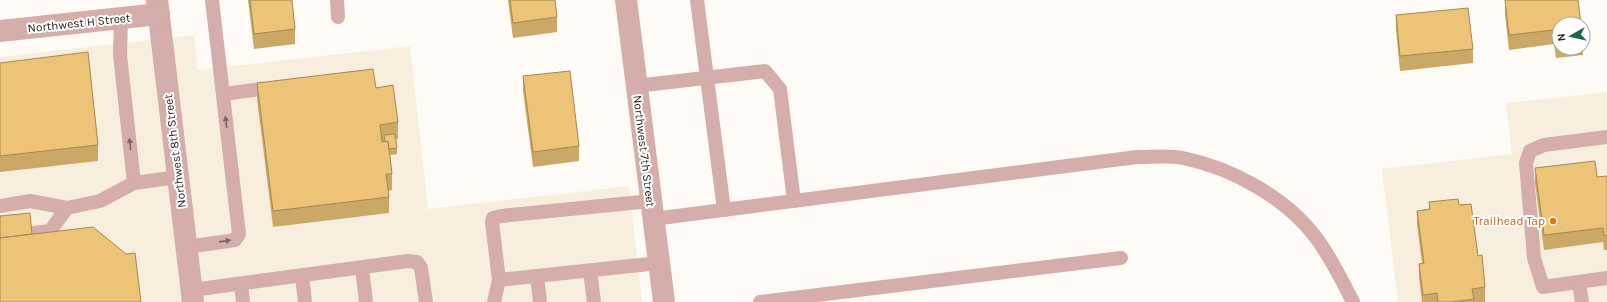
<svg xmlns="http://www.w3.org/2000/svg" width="1607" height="302" font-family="Karla,sans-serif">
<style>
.built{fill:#f8eede}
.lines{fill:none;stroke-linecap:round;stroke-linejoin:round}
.lane{stroke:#d5adaa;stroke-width:14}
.street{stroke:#d5adaa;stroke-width:22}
.wall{fill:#cba866}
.building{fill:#ecc377;stroke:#a58853}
.oneway{fill:#7a6562}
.food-dot{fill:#e8710a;stroke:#fff;stroke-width:1.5}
.labels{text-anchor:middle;stroke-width:4;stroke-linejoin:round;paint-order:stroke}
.street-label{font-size:12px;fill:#1f1d1a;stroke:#fff}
.food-label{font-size:12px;fill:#c56008;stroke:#fff;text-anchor:end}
</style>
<rect width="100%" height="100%" fill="#fefbf6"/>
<g class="built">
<polygon points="194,35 198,70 410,46 428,209 629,186 642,302 0,302 0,57"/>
<polygon points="1607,92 1607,302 1398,302 1382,169 1512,154 1506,103"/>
</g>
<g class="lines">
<g class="lane">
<polyline points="337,0 338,17"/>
<polyline points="697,0 724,210"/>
<polyline points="121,18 120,55 134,183"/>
<polyline points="636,86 765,71 780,89 794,201"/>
<polyline points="223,94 262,89"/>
<polyline points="1607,137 1544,145 1530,151 1526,163 1534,258 1543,287 1607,278"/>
<polyline points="0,206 30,201 67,208 100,201 134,183 178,177"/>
<path d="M653,219l484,-62c15,0 32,-2 46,1 49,10 104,40 134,81 14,19 25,41 36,63"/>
<polyline points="0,237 50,231 67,208"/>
<polyline points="187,247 235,240 239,234 212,0"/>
<polyline points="362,268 366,302"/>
<polyline points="590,271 594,302"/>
<polyline points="302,276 305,302"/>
<polyline points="537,276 540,302"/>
<polyline points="499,280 492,222 493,218 501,216 651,201"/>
<polyline points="1579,283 1582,302"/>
<polyline points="241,284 243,302"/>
<polyline points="192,290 408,261 417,262 421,268 426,302"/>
<polyline points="494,302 499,280 659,263"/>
<polyline points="760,302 1121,258"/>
</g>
<g class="street">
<polyline points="157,0 193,302"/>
<polyline points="626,0 664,302"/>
<polyline points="0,31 159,14"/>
</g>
</g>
<g class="wall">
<polygon points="248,0 292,0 295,29 295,44 254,49"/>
<polygon points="508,0 555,0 557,17 557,32 513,38"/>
<polygon points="1505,0 1559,24 1559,48 1583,48 1583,38 1583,55 1556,58 1554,44 1509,50 1505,15"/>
<polygon points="1396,15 1473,49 1473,63 1400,71 1396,30"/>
<polygon points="0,63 98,145 98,161 0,172"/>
<polygon points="523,76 579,146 579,161 533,167 523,91"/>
<polygon points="257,83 376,88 398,122 398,139 395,139 397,148 397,154 390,155 392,174 392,190 388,191 389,197 389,213 273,227 257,99"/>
<polygon points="1535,168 1597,177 1607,176 1607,250 1604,250 1603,242 1544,250 1535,183"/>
<polygon points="1429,202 1459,205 1478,256 1485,287 1485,302 1422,302 1419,278 1419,264 1422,263 1417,225 1417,211 1429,209"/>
</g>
<g class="building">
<polygon points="250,0 292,0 295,29 254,34"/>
<polygon points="510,0 555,0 557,17 513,23"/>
<polygon points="1505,0 1578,0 1581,24 1559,24 1559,43 1556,44 1554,30 1509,35"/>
<polygon points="1468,8 1473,49 1400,56 1396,15"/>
<polygon points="88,52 98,145 0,156 0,63"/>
<polygon points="373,69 376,88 393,85 398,122 380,125 382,142 388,141 392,174 386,174 389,197 273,211 257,83"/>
<polygon points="570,71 579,146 533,152 523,76"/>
<polygon points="395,134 397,148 389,149 388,141 385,142 384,135"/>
<polygon points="1595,161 1597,177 1607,176 1607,235 1604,236 1603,228 1544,235 1535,168"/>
<polygon points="1458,199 1459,205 1471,204 1478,256 1482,255 1485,287 1472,289 1474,299 1451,302 1438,302 1437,293 1423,295 1419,264 1424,263 1417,211 1430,209 1429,202"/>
<polygon points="30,213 32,234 0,238 0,216"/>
<polygon points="93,227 126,254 135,253 141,302 0,302 0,238"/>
</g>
<defs><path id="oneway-solid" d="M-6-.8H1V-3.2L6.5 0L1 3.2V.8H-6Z"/></defs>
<g class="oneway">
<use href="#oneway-solid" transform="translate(226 122) rotate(-97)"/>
<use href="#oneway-solid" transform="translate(130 144) rotate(-96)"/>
<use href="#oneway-solid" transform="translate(225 241) rotate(-8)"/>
</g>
<circle class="food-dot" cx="1553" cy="221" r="4"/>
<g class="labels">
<g class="street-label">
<text transform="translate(79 23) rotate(-6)" y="4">Northwest H Street</text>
<text transform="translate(175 151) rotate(-97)" y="4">Northwest 8th Street</text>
<text transform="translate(644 151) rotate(83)" y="4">Northwest 7th Street</text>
</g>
<g class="food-label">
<text x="1545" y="225">Trailhead Tap</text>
</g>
</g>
<g transform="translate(1571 36) rotate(262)"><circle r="19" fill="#ffffff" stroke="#a5a5a3"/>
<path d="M0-3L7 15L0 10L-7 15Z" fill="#246452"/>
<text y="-6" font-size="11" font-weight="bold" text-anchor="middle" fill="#1f1d1a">N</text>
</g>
</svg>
